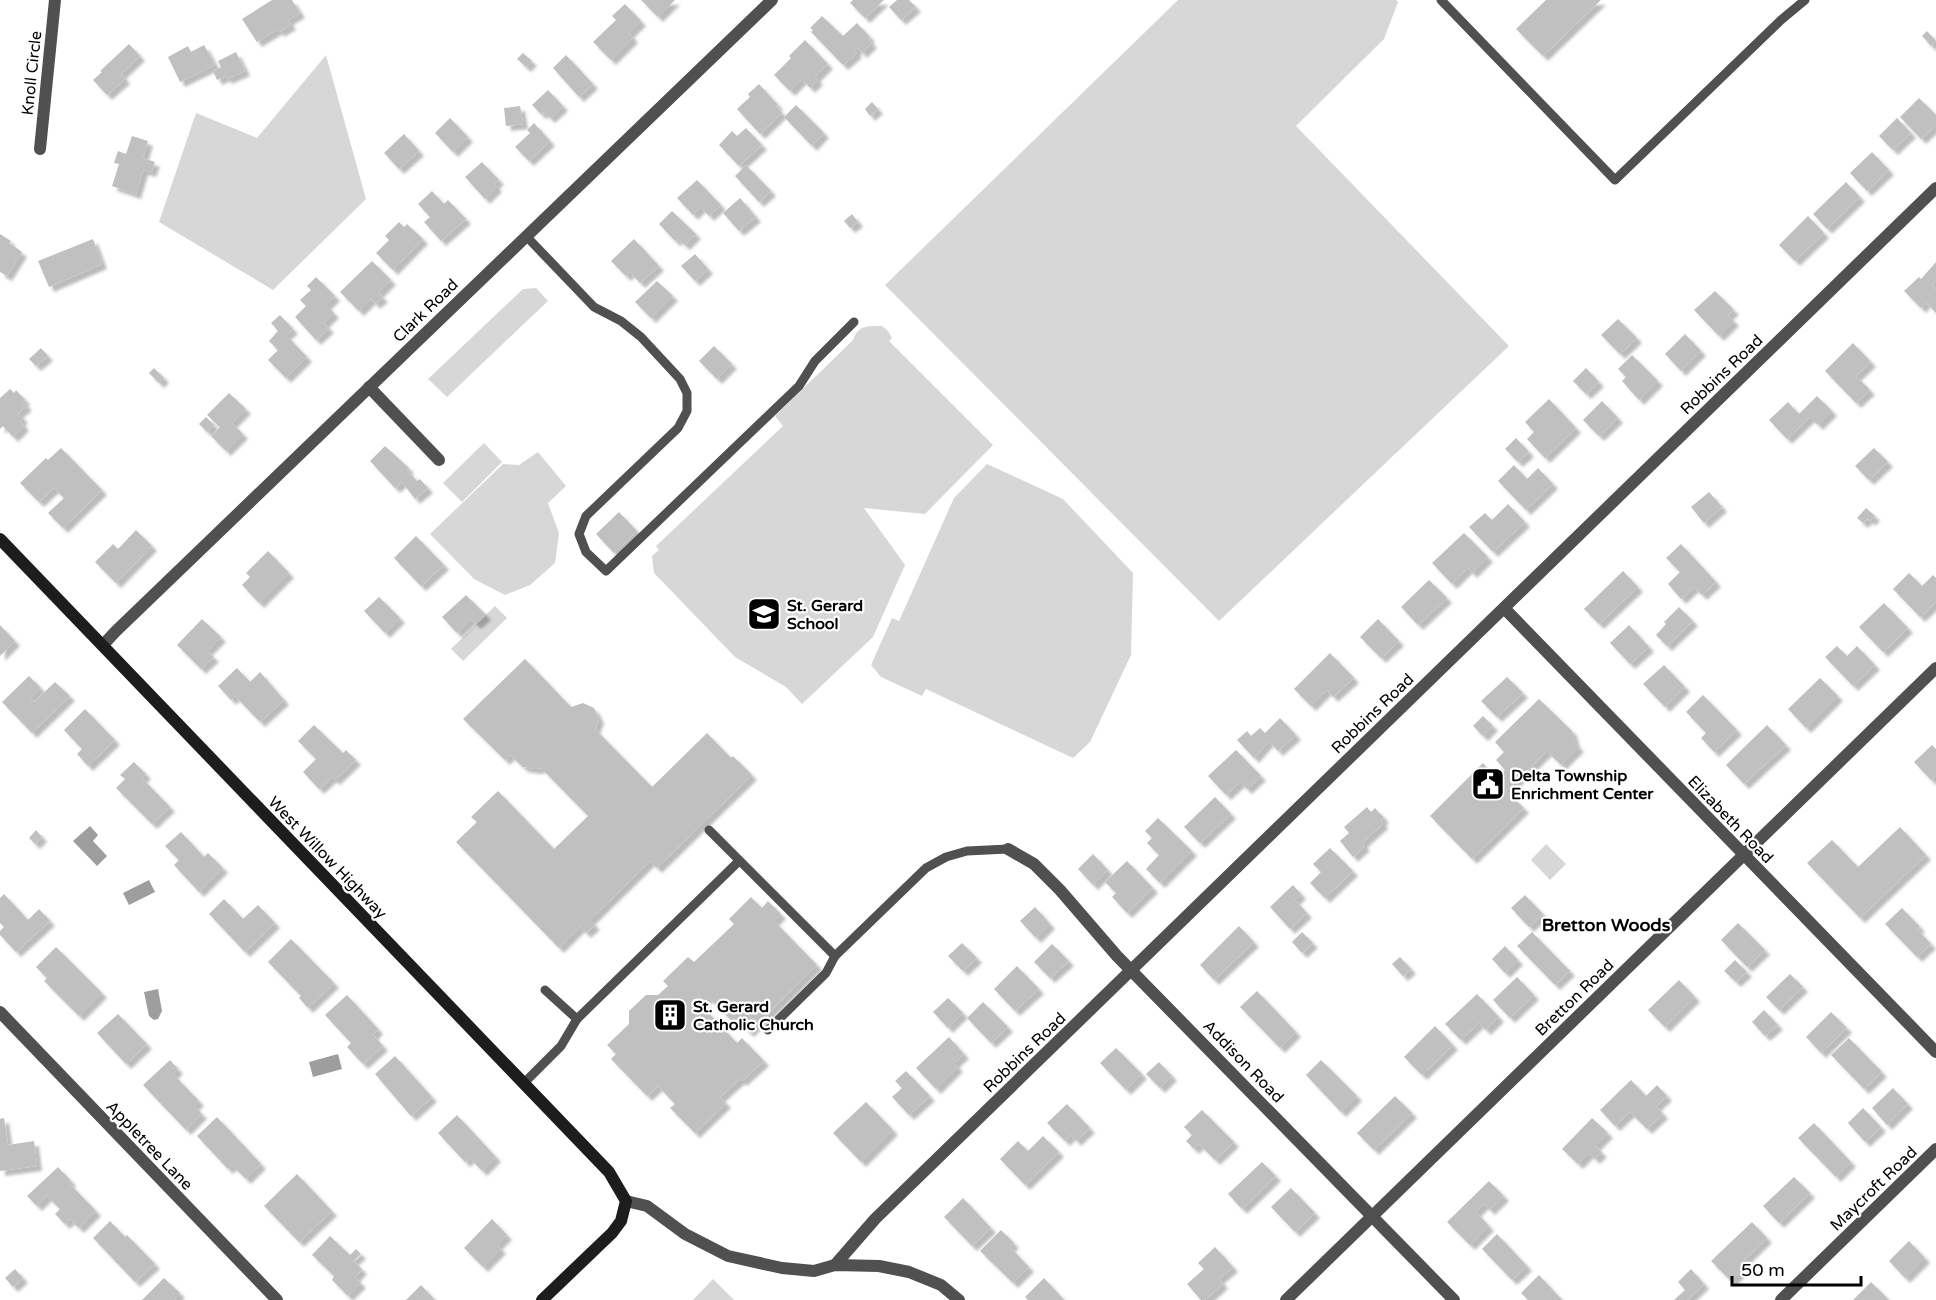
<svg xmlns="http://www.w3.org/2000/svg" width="1936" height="1300" font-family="'Varela Round',sans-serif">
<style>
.green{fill:#d7d7d7}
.water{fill:#9e9e9e}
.building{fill:#c0c0c0;filter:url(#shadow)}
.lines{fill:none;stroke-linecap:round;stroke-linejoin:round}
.lane{stroke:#505050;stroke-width:9}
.street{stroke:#505050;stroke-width:12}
.secondary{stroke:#1d1d1d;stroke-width:12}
.labels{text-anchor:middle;stroke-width:4.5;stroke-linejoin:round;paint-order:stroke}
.street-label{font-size:16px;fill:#000;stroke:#fff}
.poi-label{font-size:16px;font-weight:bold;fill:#000;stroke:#fff;text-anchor:start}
.neighbourhood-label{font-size:18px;font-weight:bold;fill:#000;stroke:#fff}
</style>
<defs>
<filter id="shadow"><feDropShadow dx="5" dy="5" stdDeviation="1.5" flood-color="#0004"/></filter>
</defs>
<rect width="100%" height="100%" fill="#fff"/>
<g class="green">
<polygon points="1178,0 1396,0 1398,2 1384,39 1296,126 1509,346 1219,621 885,285"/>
<polygon points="326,55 366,199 273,290 159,222 196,113 257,138"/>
<polygon points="536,288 548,301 447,397 428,379 523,289"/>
<path d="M882,326l6,5 4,7 -3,3 104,104 -68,69 -61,-6 41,57 -32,72 -71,67 -16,-17 -51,-30 -81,-84 -2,-17 7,-6 -3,-4 127,-120 -8,-10 78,-76c5,-15 15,-14 29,-14z"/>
<polygon points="484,443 502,462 462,502 443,483"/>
<polygon points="538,452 566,486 548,503 559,533 555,563 530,585 505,595 474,579 430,534 503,464 519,465"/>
<polygon points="987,464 1063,499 1133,573 1131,655 1090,742 1073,758 926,689 922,696 881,677 871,665 892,618 899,621 954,498"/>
<polygon points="495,606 507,618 463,661 451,649"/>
<polygon points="1546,844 1566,864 1550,880 1531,860"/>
<polygon points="713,1279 734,1300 693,1300"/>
</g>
<g class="water">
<polygon points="90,826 98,835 93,841 107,856 97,866 73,841"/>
<polygon points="149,880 155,892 129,905 123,893"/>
<polygon points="158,989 162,1011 158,1019 154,1020 149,1016 144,992"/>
<polygon points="338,1054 342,1069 313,1077 309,1062"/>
</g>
<g class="building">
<polygon points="272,0 292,0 300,13 288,20 291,25 279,32 278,29 257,42 242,19"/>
<polygon points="641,0 675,0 658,17"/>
<polygon points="853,0 884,0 865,18 850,3"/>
<polygon points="897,0 909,0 916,7 901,20 889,7"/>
<polygon points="1546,0 1601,0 1543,56 1516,29"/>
<polygon points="625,4 641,21 629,33 633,38 611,60 593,42 616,20 612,16"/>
<polygon points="822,16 843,36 857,23 870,37 868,39 872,43 862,53 858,48 855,51 857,53 843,65 811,32 813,30 810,28"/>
<polygon points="1927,31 1936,41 1931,46 1922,36"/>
<polygon points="805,40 828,64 815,77 818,80 810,88 802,79 790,91 774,75 791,58 789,56"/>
<polygon points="129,44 140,56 121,74 125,79 107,95 93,80 102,72 100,71"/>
<polygon points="204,45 215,65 180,82 168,57 188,46 191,52"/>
<polygon points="236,52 245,71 227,79 226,76 217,80 213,71 221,67 218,61"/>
<polygon points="523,53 532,61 526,67 517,59"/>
<polygon points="566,55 593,84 579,97 553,68"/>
<polygon points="759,84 778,105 776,106 782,113 760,134 737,109 750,97 748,94"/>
<polygon points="548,90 563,106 550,118 544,112 541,114 532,105"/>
<polygon points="1919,98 1936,115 1936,125 1921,139 1900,117"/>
<polygon points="872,102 878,109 870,116 865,109"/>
<polygon points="796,105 824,133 812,146 784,117"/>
<polygon points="520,106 523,124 506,126 504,108"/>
<polygon points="450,118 468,137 453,152 435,133"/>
<polygon points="1897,118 1911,133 1893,150 1879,136"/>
<polygon points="534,123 550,141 529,161 515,147 530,133 527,130"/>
<polygon points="746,128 762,145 739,166 719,145 732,131 737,136"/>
<polygon points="404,134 419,151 399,169 384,153"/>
<polygon points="132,136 148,141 143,158 155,162 151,172 143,170 136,194 112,186 119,164 114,163 118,151 126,154"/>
<polygon points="1872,152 1889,170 1867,191 1850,173"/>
<polygon points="482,162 499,180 494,184 497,187 485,199 465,177"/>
<polygon points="746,165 771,191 759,202 735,176"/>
<polygon points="697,180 721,205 709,216 701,207 693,215 677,198"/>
<polygon points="1846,182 1860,197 1827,229 1813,214"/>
<polygon points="432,191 444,204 448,200 466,219 441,241 424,222 430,217 418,204"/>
<polygon points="740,198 756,217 739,231 723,213"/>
<polygon points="672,211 696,234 685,245 678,239 675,241 659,224"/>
<polygon points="852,214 858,222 850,228 844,221"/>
<polygon points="1808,216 1824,233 1795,261 1779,245"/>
<polygon points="399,222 404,227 407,224 423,239 393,270 376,253 389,240 385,236"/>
<polygon points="0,234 11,241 9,243 22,252 7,276 0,272"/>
<polygon points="93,239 102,264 49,287 38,261"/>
<polygon points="634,239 659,266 640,283 630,272 626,276 611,261"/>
<polygon points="695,254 708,269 695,281 681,266"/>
<polygon points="372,261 391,280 378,293 383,297 375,304 371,299 359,311 340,292"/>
<polygon points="1936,262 1936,281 1932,285 1936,290 1936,313 1926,302 1921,308 1904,291 1919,277 1921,279"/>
<polygon points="316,277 335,296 326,305 334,313 324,323 329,328 316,340 295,317 306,306 300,300 311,290 307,286"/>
<polygon points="657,281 673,296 651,318 635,302"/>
<polygon points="1715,291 1734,310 1728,315 1734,321 1719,336 1694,310"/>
<polygon points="280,315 293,329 286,335 307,357 286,378 268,360 278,350 269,341 278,331 271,323"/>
<polygon points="1618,319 1637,338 1620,354 1601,335"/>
<polygon points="1685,334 1701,351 1681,371 1665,354"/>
<polygon points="1853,343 1871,362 1856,376 1870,390 1856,403 1825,371"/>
<polygon points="714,346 732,364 717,379 699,361"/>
<polygon points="41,348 48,356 36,366 29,359"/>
<polygon points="1632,355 1658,381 1639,400 1622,381 1626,377 1618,369"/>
<polygon points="154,368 164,378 159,383 149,373"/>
<polygon points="1586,368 1599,382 1586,394 1573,381"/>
<polygon points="10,389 14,393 16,390 25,400 23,402 27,406 18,413 23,418 20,421 24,426 13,437 3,426 0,429 0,398"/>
<polygon points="229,393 246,409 232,423 243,434 226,451 211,436 220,427 207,415"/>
<polygon points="1817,396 1832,411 1818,425 1810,417 1787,439 1769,420 1788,402 1799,414"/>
<polygon points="1549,399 1576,428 1545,458 1527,439 1534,432 1525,422"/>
<polygon points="1602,401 1618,418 1599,436 1583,420"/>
<polygon points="206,417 214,425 207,432 199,424"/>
<polygon points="1516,438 1529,452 1518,462 1505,449"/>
<polygon points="385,446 409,468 407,470 417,481 420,479 428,488 415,499 402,482 395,488 370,461"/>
<polygon points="61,448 102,490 63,528 48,513 64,498 54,488 39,502 20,483 46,458 48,460"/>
<polygon points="1874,448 1888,462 1869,480 1855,466"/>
<polygon points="1514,465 1527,479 1538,468 1553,484 1526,510 1498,481"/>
<polygon points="1709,492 1722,507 1704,523 1691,507"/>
<polygon points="1508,504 1525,522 1493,552 1469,527 1485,513 1492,520"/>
<polygon points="1866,508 1875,516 1870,521 1868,518 1863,523 1857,518"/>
<polygon points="619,512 637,531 614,553 596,534"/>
<polygon points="136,530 152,546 116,583 95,562 113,544 118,549"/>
<polygon points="1464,533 1488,557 1472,573 1468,568 1452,584 1432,563"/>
<polygon points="416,536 444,565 421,586 394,558"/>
<polygon points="1681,544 1716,582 1702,595 1694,587 1681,599 1668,584 1680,572 1666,558"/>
<polygon points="268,551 289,573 259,603 242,585 250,577 246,573"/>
<polygon points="1623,571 1638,587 1599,624 1584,609"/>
<polygon points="1909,573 1922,586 1933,575 1936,578 1936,602 1920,617 1893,589"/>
<polygon points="1429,580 1447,598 1418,625 1401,607"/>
<polygon points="466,595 486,615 476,624 471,619 457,633 442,617"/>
<polygon points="379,597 400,618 385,633 364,611"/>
<polygon points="1884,603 1908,628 1883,652 1859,627"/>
<polygon points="1679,607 1693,621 1667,646 1656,635 1666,624 1664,622"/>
<polygon points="202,619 221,637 207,651 214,657 201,669 177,645"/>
<polygon points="1378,619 1399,641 1381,658 1360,637"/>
<polygon points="0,625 15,641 0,656"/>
<polygon points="1629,625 1649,647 1630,664 1610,643"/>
<polygon points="1837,646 1847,656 1857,646 1875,665 1853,686 1825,657"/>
<polygon points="1330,653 1354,678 1333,697 1327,690 1311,706 1294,689"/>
<polygon points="525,659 571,707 583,703 594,708 599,719 595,729 652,787 707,733 731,758 733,756 752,775 657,868 650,861 590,920 595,925 586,933 580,927 559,948 456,842 477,822 471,817 498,791 554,849 588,816 541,768 535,769 523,767 510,755 505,760 463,719"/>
<polygon points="1664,665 1685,687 1665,707 1643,684"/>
<polygon points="237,668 250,682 260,672 284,700 260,722 235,696 231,700 218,686"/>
<polygon points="29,676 41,688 31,698 34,702 55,682 70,696 32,733 2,702"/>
<polygon points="1507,677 1523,693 1497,717 1481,701"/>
<polygon points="1820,678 1838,696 1806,728 1788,709"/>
<polygon points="1703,695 1737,730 1714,752 1701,738 1706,733 1686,712"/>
<polygon points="1539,699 1572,731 1575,743 1579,747 1561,765 1547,751 1506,791 1524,808 1472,859 1430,816 1483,763 1497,778 1505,770 1496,760 1504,752 1495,742"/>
<polygon points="85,709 115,740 88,766 77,754 82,749 64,730"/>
<polygon points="1483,716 1493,726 1483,736 1473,726"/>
<polygon points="1280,718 1296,735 1278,751 1269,741 1254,758 1237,740 1247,731 1251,736 1260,728 1265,733"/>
<polygon points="314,725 343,753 346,750 356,760 335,780 332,777 319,789 303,772 316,759 298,741"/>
<polygon points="1767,725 1786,745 1744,784 1726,765"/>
<polygon points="1932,745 1936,749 1936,775 1931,780 1914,762"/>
<polygon points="1236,750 1261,776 1247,789 1240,782 1226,795 1208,776"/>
<polygon points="134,762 146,774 142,778 170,807 152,824 116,788 125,779 120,775"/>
<polygon points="1215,797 1231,814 1200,843 1184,827"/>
<polygon points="1367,807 1371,812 1375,808 1384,818 1381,820 1383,824 1362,843 1365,846 1353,857 1340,841 1349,833 1344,827"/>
<polygon points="1158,818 1192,851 1160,883 1146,869 1159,855 1147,843 1152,838 1145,831"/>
<polygon points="1900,827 1926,855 1860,918 1807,863 1832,840 1858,867"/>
<polygon points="36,830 42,837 35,844 29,838"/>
<polygon points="181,832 204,857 208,853 223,868 199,892 174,865 179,860 165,846"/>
<polygon points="1330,848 1353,871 1325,898 1310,883 1321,872 1313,864"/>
<polygon points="1093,854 1108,870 1093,885 1078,869"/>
<polygon points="1127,861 1153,888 1127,913 1112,897 1116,893 1105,882"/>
<polygon points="1293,885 1301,894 1295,900 1307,913 1290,929 1270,907"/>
<polygon points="4,894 28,920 39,909 50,921 16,952 0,935 0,931 4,927 0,923 0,898"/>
<polygon points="1525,895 1543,914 1529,927 1511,908"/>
<polygon points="751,897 762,908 768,901 781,914 774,921 817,965 749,1032 737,1020 734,1023 708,997 701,1005 737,1043 742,1038 764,1061 742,1081 740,1079 720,1097 726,1103 695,1133 670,1108 675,1104 658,1086 647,1096 611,1059 616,1054 607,1045 629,1024 629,1011 646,995 658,995 668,986 663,981 688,957 694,962 734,924 729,919"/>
<polygon points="224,899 243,919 258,905 275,923 245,952 209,914"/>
<polygon points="1035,907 1050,924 1036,938 1020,921"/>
<polygon points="1902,908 1920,927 1917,929 1931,944 1917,957 1885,924"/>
<polygon points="1738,923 1765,950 1747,967 1721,940"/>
<polygon points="1239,926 1254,942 1214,980 1200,965"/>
<polygon points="1302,932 1313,943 1302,953 1292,942"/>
<polygon points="1532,932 1570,971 1555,985 1517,946"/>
<polygon points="291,939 334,983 308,1008 299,998 301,996 268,962"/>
<polygon points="962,943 977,958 963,971 948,956"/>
<polygon points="1052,944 1069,961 1050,978 1034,962"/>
<polygon points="1505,946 1518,960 1505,973 1492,959"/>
<polygon points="56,947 102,993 79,1016 44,981 47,978 36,967"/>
<polygon points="1400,957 1411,969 1403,976 1392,964"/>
<polygon points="1735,960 1747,972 1736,982 1724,971"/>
<polygon points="1017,966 1039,989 1015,1011 994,989"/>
<polygon points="1790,974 1803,987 1779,1010 1766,997"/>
<polygon points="1517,977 1534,995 1510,1018 1493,1000"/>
<polygon points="1679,980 1695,997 1665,1027 1648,1010"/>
<polygon points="1257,991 1296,1032 1280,1048 1240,1007"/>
<polygon points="1477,994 1499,1017 1486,1030 1479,1023 1461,1040 1445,1024"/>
<polygon points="347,995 378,1029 373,1035 383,1046 363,1064 347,1047 351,1043 325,1015"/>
<polygon points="948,998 963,1013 948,1028 933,1012"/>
<polygon points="983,1002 1008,1027 991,1043 967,1018"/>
<polygon points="1764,1010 1778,1025 1765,1036 1752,1022"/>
<polygon points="1831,1012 1847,1028 1821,1053 1806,1037"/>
<polygon points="118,1014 147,1044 126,1064 97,1033"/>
<polygon points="1435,1026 1453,1045 1422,1075 1404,1057"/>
<polygon points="949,1037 964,1054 954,1063 958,1067 936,1089 916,1068"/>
<polygon points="1849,1038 1882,1072 1864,1089 1831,1055"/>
<polygon points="1116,1048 1142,1074 1126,1090 1100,1063"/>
<polygon points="395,1056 432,1097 411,1116 375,1074"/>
<polygon points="170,1060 178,1069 173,1074 199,1101 194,1106 202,1114 186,1130 143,1085"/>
<polygon points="1321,1060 1357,1096 1341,1112 1306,1075"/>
<polygon points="1159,1062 1172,1076 1160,1088 1146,1074"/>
<polygon points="906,1071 930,1096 909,1115 892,1097 902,1088 895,1081"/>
<polygon points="1631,1080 1646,1096 1657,1085 1667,1096 1656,1106 1663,1114 1647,1129 1630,1112 1615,1126 1600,1110"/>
<polygon points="1893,1088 1908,1104 1887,1125 1872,1108"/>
<polygon points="1395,1096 1412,1113 1374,1150 1357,1133"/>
<polygon points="866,1102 893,1130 861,1162 833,1133"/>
<polygon points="1067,1104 1090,1128 1076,1141 1071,1135 1065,1141 1047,1123"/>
<polygon points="1863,1108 1881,1127 1865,1142 1848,1123"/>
<polygon points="1202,1110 1234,1142 1215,1160 1199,1144 1194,1149 1186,1141 1192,1135 1184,1127"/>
<polygon points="457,1115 496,1157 482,1171 470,1158 465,1162 438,1133"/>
<polygon points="217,1117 261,1164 246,1179 232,1165 228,1169 197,1136"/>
<polygon points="4,1118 8,1145 34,1141 37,1166 0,1171 0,1119"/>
<polygon points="1592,1118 1608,1133 1595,1146 1602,1152 1595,1159 1589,1153 1578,1164 1562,1149"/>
<polygon points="1814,1123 1851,1162 1836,1177 1798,1138"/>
<polygon points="1043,1136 1059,1152 1025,1185 1000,1159 1018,1141 1028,1151"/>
<polygon points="1262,1162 1276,1176 1242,1209 1228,1194"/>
<polygon points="58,1167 71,1181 69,1183 96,1211 79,1228 70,1219 65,1224 55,1214 60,1209 47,1196 37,1206 27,1196"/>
<polygon points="297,1174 332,1211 299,1242 264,1206"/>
<polygon points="1794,1177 1810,1193 1779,1223 1763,1206"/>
<polygon points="1489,1181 1504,1196 1490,1210 1484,1204 1476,1212 1489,1226 1470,1245 1447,1222"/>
<polygon points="1291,1188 1315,1213 1295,1232 1271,1207"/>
<polygon points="963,1198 991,1228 972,1246 944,1217"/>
<polygon points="492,1219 507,1235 497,1245 501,1249 483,1267 464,1248"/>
<polygon points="110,1221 125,1237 127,1235 155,1264 135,1282 93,1238"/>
<polygon points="1752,1222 1767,1238 1740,1264 1744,1268 1731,1281 1711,1261"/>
<polygon points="1001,1230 1014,1243 1010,1247 1029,1267 1013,1283 980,1251"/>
<polygon points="1497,1234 1527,1266 1512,1280 1482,1249"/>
<polygon points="330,1236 350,1255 356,1249 361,1254 353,1261 362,1269 355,1277 361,1283 348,1296 332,1280 334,1276 312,1255"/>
<polygon points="1909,1241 1925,1258 1905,1278 1889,1261"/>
<polygon points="1215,1247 1233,1267 1219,1279 1223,1284 1205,1300 1201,1300 1187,1284 1204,1269 1198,1263"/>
<polygon points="15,1269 23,1278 13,1287 5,1278"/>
<polygon points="1691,1269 1704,1284 1687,1300 1674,1300 1685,1290 1678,1282"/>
<polygon points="1539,1275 1562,1300 1528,1300 1521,1293"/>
<polygon points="164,1278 180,1293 174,1299 176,1300 142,1300"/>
<polygon points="1044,1278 1064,1300 1028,1300 1025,1297"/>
<polygon points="1871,1282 1889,1300 1853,1300"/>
<polygon points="421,1285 435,1300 406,1300"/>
</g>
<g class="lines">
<g class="lane">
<polyline points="1441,0 1615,180 1781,20 1805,0"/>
<polyline points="526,236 594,307 621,321 641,337 680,379 687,393 687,411 678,428 586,516 579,534 586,552 606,571 799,386 815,361 854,322"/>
<polyline points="709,830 835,956 926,868 946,857 967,851 1008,849"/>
<polyline points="545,990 577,1019"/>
<polyline points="768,1030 826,973 835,956"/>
<polyline points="523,1084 561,1046 577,1019 739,861"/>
</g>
<g class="street">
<polyline points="40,149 55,0"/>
<polyline points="369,387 439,460"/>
<polyline points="1504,608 1936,1052"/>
<polyline points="103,645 115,632 772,0"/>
<polyline points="1008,849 1034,864 1060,890 1117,956 1454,1300"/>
<polyline points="0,1012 277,1300"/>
<polyline points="626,1201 647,1206 685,1234 728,1256 782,1268 814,1271 835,1265 879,1266 909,1272 941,1285 959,1300"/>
<polyline points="835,1265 875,1219 1936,188"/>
<polyline points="1286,1300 1936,668"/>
<polyline points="1781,1300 1936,1149"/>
</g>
<polyline class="secondary" points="0,539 609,1172 626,1201 621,1221 612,1233 542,1300"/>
</g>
<defs>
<symbol id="school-square" viewBox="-11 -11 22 22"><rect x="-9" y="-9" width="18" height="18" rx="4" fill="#000" stroke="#fff"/><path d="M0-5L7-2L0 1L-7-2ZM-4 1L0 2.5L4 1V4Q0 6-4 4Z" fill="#fff"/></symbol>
<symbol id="civic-square" viewBox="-11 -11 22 22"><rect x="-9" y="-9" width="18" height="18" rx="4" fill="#000" stroke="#fff"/><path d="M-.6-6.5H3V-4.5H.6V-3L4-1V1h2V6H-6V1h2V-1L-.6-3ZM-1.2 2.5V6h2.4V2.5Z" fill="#fff"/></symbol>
<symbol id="building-square" viewBox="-11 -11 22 22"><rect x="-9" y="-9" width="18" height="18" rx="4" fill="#000" stroke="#fff"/><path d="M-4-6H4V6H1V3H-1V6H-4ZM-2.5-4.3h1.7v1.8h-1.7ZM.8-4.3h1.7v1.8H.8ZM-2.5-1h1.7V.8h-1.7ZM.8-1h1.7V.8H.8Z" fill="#fff"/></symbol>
</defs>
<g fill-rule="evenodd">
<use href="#school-square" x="745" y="595" width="38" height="38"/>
<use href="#civic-square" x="1469" y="765" width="38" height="38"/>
<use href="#building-square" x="651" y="996" width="38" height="38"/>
</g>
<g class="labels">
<g class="street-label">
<text transform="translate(31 73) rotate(-84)" y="6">Knoll Circle</text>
<text transform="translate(425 310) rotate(-44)" y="6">Clark Road</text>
<text transform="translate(1721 374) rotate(-44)" y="6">Robbins Road</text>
<text transform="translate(1372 713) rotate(-44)" y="6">Robbins Road</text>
<text transform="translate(1731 819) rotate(46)" y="6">Elizabeth Road</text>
<text transform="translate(328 857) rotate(46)" y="6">West Willow Highway</text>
<text transform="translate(1574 997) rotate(-44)" y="6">Bretton Road</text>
<text transform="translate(1024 1052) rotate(-44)" y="6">Robbins Road</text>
<text transform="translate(1244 1061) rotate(46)" y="6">Addison Road</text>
<text transform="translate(150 1145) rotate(46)" y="6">Appletree Lane</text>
<text transform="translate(1873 1188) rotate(-44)" y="6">Maycroft Road</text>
</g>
<g class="poi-label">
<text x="787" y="611">St. Gerard<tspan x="787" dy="18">School</tspan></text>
<text x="1511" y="781">Delta Township<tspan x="1511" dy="18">Enrichment Center</tspan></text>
<text x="693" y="1012">St. Gerard<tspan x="693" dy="18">Catholic Church</tspan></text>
</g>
<g class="neighbourhood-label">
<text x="1606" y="931">Bretton Woods</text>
</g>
</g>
<path d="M1732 1276v9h129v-9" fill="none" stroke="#000000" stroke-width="3"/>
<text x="1741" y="1276" font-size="18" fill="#000000" stroke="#ffffff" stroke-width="4.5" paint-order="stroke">50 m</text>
</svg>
